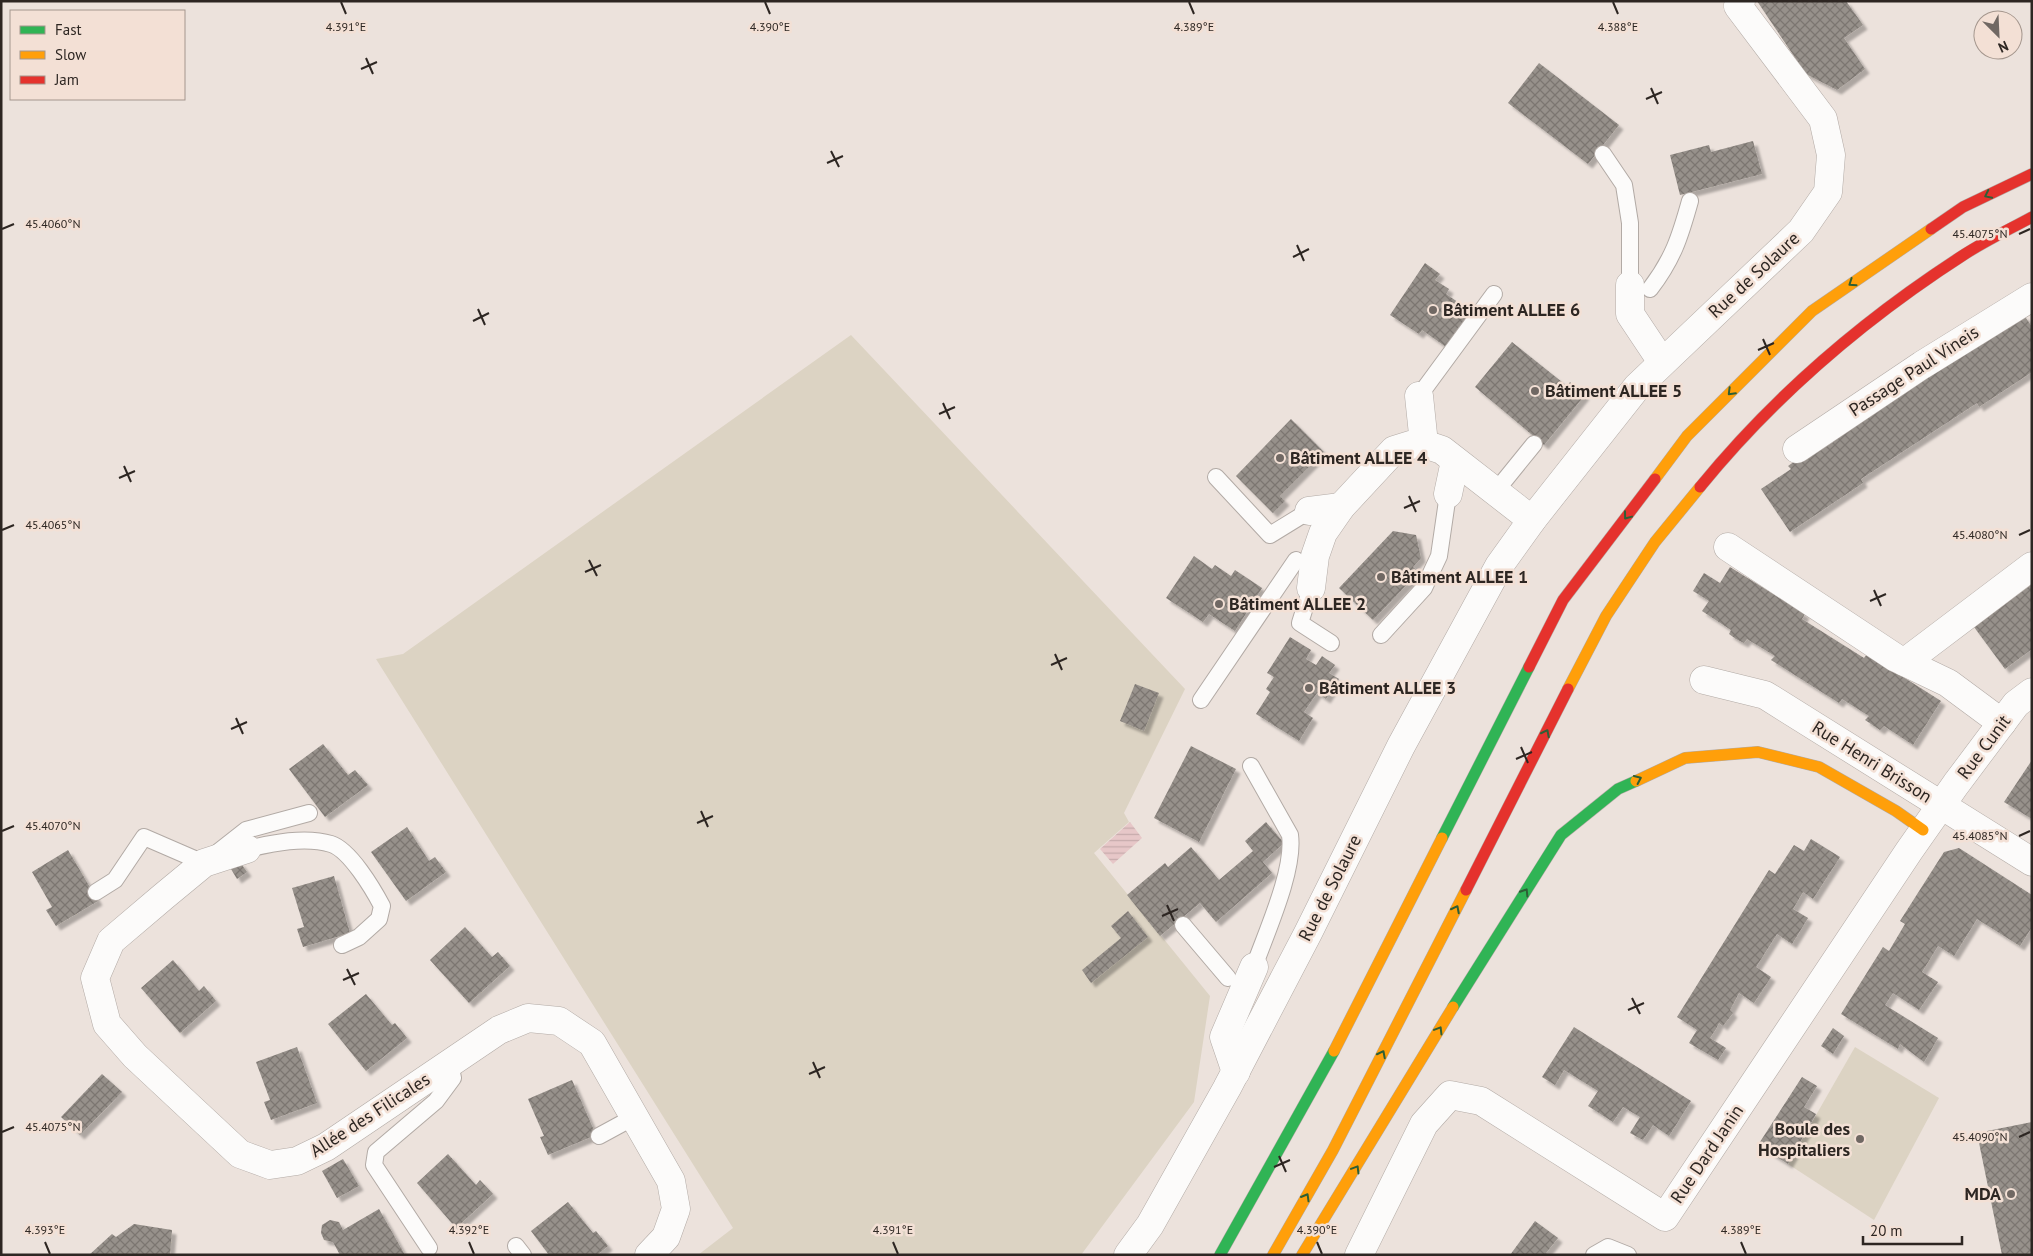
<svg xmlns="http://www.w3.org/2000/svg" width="2033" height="1256" font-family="'PT Sans',sans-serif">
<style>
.garden{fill:#dcd3c3}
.water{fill:url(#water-rules)}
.building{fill:url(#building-cross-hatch);filter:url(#shadow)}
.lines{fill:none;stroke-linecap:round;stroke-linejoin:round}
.lane-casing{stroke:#b2aaa5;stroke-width:18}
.street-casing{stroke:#b2aaa5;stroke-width:29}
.fast-casing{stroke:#b2aaa5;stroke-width:12}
.slow-casing{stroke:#b2aaa5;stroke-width:12}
.jam-casing{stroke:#b2aaa5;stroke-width:12}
.lane{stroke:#fcfbfa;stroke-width:16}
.street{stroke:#fcfbfa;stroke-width:28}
.fast{stroke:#30b455;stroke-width:11}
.slow{stroke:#ff9f0a;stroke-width:11}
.jam{stroke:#e5322d;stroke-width:11}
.oneway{stroke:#2e5f36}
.ticks{fill:none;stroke:#2d2622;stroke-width:2}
.poi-dot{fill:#706863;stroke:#f3e0d5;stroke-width:2}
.labels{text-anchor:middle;stroke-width:5;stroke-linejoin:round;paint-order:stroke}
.street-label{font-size:18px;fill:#2d2622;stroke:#f3e0d5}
.poi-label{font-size:18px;font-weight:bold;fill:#2d2622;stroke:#f3e0d5;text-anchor:start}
.ticks-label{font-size:12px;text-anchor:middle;fill:#2d2622;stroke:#f3e0d5;stroke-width:5;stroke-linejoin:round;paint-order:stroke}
</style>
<defs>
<pattern id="water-rules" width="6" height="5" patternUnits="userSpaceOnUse" patternTransform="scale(1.25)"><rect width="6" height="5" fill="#e7c7c8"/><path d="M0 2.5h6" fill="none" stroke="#c6abac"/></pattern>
<pattern id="building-cross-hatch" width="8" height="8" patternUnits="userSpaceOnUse" patternTransform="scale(1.25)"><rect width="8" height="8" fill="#97918b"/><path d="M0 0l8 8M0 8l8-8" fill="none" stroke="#7c7671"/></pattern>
<filter id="shadow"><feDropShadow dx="4.5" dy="4.5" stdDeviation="1" flood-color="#0004"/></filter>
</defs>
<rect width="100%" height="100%" fill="#ece2dc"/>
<g class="garden">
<polygon points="851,335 1185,689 1124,813 1129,822 1094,853 1210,996 1194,1102 1081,1255 698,1255 733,1228 376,659 403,654"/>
<polygon points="1855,1047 1939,1098 1874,1220 1788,1164"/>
</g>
<polygon class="water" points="1130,822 1142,838 1113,864 1100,849"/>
<g class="building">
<polygon points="1757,1 1846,1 1863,25 1844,38 1865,69 1837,90 1806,74"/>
<polygon points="1539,63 1619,125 1588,164 1508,103"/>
<polygon points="1753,141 1762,174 1680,195 1670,155 1709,145 1711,152"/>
<polygon points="1425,263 1440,274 1435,280 1449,289 1446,294 1474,313 1449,349 1422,330 1419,334 1390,315"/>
<polygon points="2024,315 2032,327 2032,372 1979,407 1977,403 1861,479 1863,483 1790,532 1761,489 1791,469 1788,466 1795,461 1805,460 1833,442 1830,438"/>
<polygon points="1512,342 1567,386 1570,382 1585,395 1544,445 1475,387"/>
<polygon points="1291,419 1324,452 1280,496 1285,501 1273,513 1236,476"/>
<polygon points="1393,531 1416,535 1421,558 1413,567 1419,572 1373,620 1339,588"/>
<polygon points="1194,556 1212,569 1215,565 1231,576 1235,570 1262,588 1235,631 1209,614 1203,622 1166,598"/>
<polygon points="1730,567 1805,614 1802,619 1864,658 1867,654 1941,701 1913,745 1884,726 1880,730 1865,720 1869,716 1842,699 1839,703 1771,660 1775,656 1747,639 1744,643 1736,639 1729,634 1731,630 1702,611 1709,601 1693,591 1704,573 1720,583"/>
<polygon points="2032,584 2032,649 2005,669 1974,627"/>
<polygon points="1290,637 1311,650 1306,659 1316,665 1322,656 1335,665 1329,673 1339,679 1326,699 1317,693 1304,712 1313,718 1299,741 1256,714 1270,692 1266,689 1274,677 1267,673"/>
<polygon points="1135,684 1159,693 1144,731 1120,721"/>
<polygon points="323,744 348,775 355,770 368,785 325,817 289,769"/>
<polygon points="1191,746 1236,769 1199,842 1154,818"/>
<polygon points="2032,760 2032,819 2004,802"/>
<polygon points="1266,822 1284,843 1263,862 1272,873 1216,922 1200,903 1160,936 1127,895 1165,863 1168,867 1191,847 1219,880 1253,851 1245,841"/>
<polygon points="407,827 429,861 435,857 446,872 406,901 371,852"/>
<polygon points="1811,839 1840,857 1813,899 1803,892 1793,909 1808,918 1792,944 1777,934 1756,967 1771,977 1754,1003 1739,993 1730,1010 1733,1013 1723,1026 1719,1023 1716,1029 1710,1038 1726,1048 1718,1060 1689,1043 1697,1030 1677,1017 1769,870 1775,874 1794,845 1804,851"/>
<polygon points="1959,848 2032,895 2032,927 2020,946 1977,919 1954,956 1938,946 1922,972 1938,982 1919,1010 1893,993 1885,1005 1938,1038 1924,1062 1900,1044 1898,1049 1841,1014 1883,947 1889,951 1905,924 1900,921 1944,852"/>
<polygon points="68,850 98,901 56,926 46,910 52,907 32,872"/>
<polygon points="240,862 247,872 237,879 231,869"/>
<polygon points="334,876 350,933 303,947 297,929 304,927 292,888"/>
<polygon points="1128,911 1148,937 1091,983 1082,970 1121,938 1111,926"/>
<polygon points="465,927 492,957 498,952 510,966 469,1003 430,960"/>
<polygon points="173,960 199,991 204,986 216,1001 180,1033 141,988"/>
<polygon points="366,994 392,1025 395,1023 407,1038 366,1071 328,1024"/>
<polygon points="1574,1027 1691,1101 1669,1136 1653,1125 1643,1140 1630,1133 1640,1117 1623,1107 1613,1122 1588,1106 1598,1091 1564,1070 1555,1085 1542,1077"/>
<polygon points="1833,1028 1844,1036 1833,1054 1821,1046"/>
<polygon points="297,1047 317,1103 271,1120 264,1102 270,1100 256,1062"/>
<polygon points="102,1074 122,1092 80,1135 61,1117"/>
<polygon points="1802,1077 1817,1086 1804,1107 1816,1114 1788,1164 1758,1145"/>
<polygon points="572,1080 596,1135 548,1155 540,1137 544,1136 528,1099"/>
<polygon points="2032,1122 2032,1255 2002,1255 1977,1133"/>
<polygon points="448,1154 476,1185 480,1180 493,1194 456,1228 417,1183"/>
<polygon points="343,1159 359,1186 337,1198 322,1171"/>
<polygon points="568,1202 593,1233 596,1231 608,1246 597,1255 549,1255 531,1231"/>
<polygon points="379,1209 405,1255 340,1255 333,1242 324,1240 321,1233 322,1225 330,1220 339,1222 343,1230"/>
<polygon points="1535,1221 1558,1238 1546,1253 1548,1255 1510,1255"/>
<polygon points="134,1224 172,1230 170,1255 89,1255 112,1234 116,1237"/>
</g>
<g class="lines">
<defs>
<g id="lane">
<polyline points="1603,154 1624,185 1630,223 1630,285"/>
<path d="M1650,289c23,-30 30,-52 40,-88"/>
<polyline points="1419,396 1494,294"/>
<polyline points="1216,477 1270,535 1309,511"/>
<polyline points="1504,481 1534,444"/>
<polyline points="1311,588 1300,623 1331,643"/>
<polyline points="1381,635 1424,588 1439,556 1448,494"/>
<polyline points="1201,700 1296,560"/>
<path d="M1251,766l39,69c5,35 -24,98 -36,132"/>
<path d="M247,849c26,-6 58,-13 84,-5 19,6 42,45 51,62l-3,13 -20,18 -17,8"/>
<polyline points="96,892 115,880 144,837 204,863 246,830 309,813"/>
<polyline points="1183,925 1228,978"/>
<polyline points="599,1136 634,1117"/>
<polyline points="516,1246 523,1255"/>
<polyline points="429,1248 374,1165 376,1152 436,1101 453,1078 450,1063"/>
<polyline points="1594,1255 1608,1247 1628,1255"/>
</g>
<g id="street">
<polyline points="1630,285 1630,314 1662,362"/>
<polyline points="1419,396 1424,444"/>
<polyline points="1797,449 1922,365 2032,297"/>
<polyline points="1448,494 1455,461"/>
<polyline points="1309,511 1341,507"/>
<polyline points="1728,547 1896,658 1948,683 2002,723"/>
<polyline points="1311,588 1315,556 1323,533 1341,507 1394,450 1410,445 1424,444 1442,450 1532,520"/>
<polyline points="1905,662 2032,566"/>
<polyline points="1704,680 1765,695 2032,862"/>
<polyline points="247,849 204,863 164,896 111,941 95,978 107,1024 135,1056 240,1154 270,1165 297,1161 326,1147 499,1030 528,1018 559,1021 592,1043 671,1181 676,1209 666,1237 649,1255"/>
<polyline points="1236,1072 1224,1037 1254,967"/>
<polyline points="1128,1255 1150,1225 1227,1088 1308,933 1401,746 1499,566 1532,520 1637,387 1801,231 1828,192 1831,155 1823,119 1738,6 1741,1"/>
<polyline points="1359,1255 1424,1124 1450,1095 1481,1101 1665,1217 1909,851 1956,784 2016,704 2032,692"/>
</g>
<g id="fast">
<polyline points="1442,838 1529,667"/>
<polyline points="1453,1007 1561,835 1618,789 1636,781"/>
<polyline points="1220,1255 1334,1051"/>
</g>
<g id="slow">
<polyline points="1655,479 1687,436 1812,311 1931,229"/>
<polyline points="1568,689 1606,616 1655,542 1700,487"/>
<polyline points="1636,781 1685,758 1758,752 1819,767 1896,811 1923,830"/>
<polyline points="1334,1051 1442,838"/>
<polyline points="1273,1255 1333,1150 1466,890"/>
<polyline points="1302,1255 1453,1007"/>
</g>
<g id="jam">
<polyline points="1931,229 1963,207 2032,174"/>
<path d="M1700,487c75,-92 167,-170 265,-233 22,-14 45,-25 67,-37"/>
<polyline points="1529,667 1563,600 1655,479"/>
<polyline points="1466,890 1568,689"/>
</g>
</defs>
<use href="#lane" class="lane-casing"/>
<use href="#street" class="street-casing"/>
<use href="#fast" class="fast-casing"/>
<use href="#slow" class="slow-casing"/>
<use href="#jam" class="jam-casing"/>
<use href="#lane" class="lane"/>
<use href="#street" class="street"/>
<use href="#fast" class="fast"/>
<use href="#slow" class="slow"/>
<use href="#jam" class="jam"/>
</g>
<defs><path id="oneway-chevron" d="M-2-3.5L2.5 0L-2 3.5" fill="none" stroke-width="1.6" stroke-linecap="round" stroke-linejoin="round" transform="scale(1.25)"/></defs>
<g class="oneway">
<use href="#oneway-chevron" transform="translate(1988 195) rotate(154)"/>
<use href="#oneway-chevron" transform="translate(1852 283) rotate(146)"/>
<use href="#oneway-chevron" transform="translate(1731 392) rotate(135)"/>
<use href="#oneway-chevron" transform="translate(1627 516) rotate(127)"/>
<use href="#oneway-chevron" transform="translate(1546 733) rotate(-63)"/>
<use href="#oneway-chevron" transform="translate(1638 779) rotate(-25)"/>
<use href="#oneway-chevron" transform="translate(1525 892) rotate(-58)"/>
<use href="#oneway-chevron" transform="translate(1456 909) rotate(-63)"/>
<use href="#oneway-chevron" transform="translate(1439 1030) rotate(-59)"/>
<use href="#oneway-chevron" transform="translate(1382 1054) rotate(-63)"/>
<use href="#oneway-chevron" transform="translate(1356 1169) rotate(-59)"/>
<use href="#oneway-chevron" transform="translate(1306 1197) rotate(-60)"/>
</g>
<path class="ticks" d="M341,2l5,12M765,2l5,12M1189,2l5,12M1613,2l5,12M366,58l7,16M361,69l16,-7M1651,88l7,16M1646,99l16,-7M831,151l8,16M827,163l16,-7M2,229l12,-5M2019,234l11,-5M1297,245l7,16M1293,257l16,-8M478,309l7,16M473,321l16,-8M1763,339l7,16M1758,350l16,-7M943,403l7,16M939,414l16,-7M124,466l7,16M119,478l16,-7M1409,496l7,16M1404,508l16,-7M2,530l12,-5M2019,535l11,-5M589,560l8,16M585,572l16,-7M1874,590l7,16M1870,601l16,-7M1055,654l7,16M1051,665l16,-7M236,718l7,16M231,729l16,-7M1521,747l7,16M1516,759l16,-7M701,811l7,16M697,823l16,-7M2,831l12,-5M2019,836l11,-5M1167,905l7,16M1162,916l16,-7M347,969l8,16M343,980l16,-7M1632,998l8,16M1628,1010l16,-7M813,1062l7,16M809,1074l16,-7M2,1132l12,-5M2019,1137l11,-5M1279,1156l7,16M1274,1167l16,-7M45,1242l5,12M469,1242l5,12M893,1242l5,12M1317,1242l5,12M1741,1242l5,12"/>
<g class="poi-dot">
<circle cx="1433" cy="310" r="5"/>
<circle cx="1535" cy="391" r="5"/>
<circle cx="1280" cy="458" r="5"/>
<circle cx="1381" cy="577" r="5"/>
<circle cx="1219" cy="604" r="5"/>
<circle cx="1309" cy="688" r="5"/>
<circle cx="1860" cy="1139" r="5"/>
<circle cx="2011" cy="1194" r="5"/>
</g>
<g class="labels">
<g class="street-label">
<text transform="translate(1754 275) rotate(-43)" y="6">Rue de Solaure</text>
<text transform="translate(1914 371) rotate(-33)" y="6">Passage Paul Vineis</text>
<text transform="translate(1984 747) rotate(-53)" y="6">Rue Cunit</text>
<text transform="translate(1872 762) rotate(32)" y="6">Rue Henri Brisson</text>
<text transform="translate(1330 888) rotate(-63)" y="6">Rue de Solaure</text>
<text transform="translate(370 1115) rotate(-33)" y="6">Allée des Filicales</text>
<text transform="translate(1707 1154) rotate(-56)" y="6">Rue Dard Janin</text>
</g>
<g class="poi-label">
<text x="1443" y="316">Bâtiment ALLEE 6</text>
<text x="1545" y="397">Bâtiment ALLEE 5</text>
<text x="1290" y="464">Bâtiment ALLEE 4</text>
<text x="1391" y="583">Bâtiment ALLEE 1</text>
<text x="1229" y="610">Bâtiment ALLEE 2</text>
<text x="1319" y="694">Bâtiment ALLEE 3</text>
<text x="1850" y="1135" text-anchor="end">Boule des<tspan x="1850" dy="21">Hospitaliers</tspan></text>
<text x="2001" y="1200" text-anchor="end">MDA</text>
</g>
</g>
<g class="ticks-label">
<text x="346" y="31">4.391°E</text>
<text x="1194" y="31">4.389°E</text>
<text x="1618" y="31">4.388°E</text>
<text x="770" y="31">4.390°E</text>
<text x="53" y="228">45.4060°N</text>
<text x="1980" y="238">45.4075°N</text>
<text x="53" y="529">45.4065°N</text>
<text x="1980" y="539">45.4080°N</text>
<text x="53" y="830">45.4070°N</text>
<text x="1980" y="840">45.4085°N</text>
<text x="53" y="1131">45.4075°N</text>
<text x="1980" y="1141">45.4090°N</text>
<text x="45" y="1234">4.393°E</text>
<text x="469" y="1234">4.392°E</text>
<text x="893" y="1234">4.391°E</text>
<text x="1317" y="1234">4.390°E</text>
<text x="1741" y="1234">4.389°E</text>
</g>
<rect width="2033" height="1256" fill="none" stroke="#2d2622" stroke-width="5"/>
<rect x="10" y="10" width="175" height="90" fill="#f3e0d5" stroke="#a4968d"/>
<rect x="20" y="26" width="25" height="8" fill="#30b455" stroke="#a4968d"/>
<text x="55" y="35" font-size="15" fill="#2d2622">Fast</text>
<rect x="20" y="51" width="25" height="8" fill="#ff9f0a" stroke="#a4968d"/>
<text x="55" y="60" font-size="15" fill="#2d2622">Slow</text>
<rect x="20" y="76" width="25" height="8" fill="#e5322d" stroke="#a4968d"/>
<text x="55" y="85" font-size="15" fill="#2d2622">Jam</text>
<g transform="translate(1998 35) rotate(156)"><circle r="24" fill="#f3e0d5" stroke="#a4968d"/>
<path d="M0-4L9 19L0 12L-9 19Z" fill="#706863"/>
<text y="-8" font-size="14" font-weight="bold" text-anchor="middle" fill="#2d2622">N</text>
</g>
<path d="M1863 1236v8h99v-8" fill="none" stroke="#2d2622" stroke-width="2.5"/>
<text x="1870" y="1236" font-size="15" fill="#2d2622" stroke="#f3e0d5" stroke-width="4" paint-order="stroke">20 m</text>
</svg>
